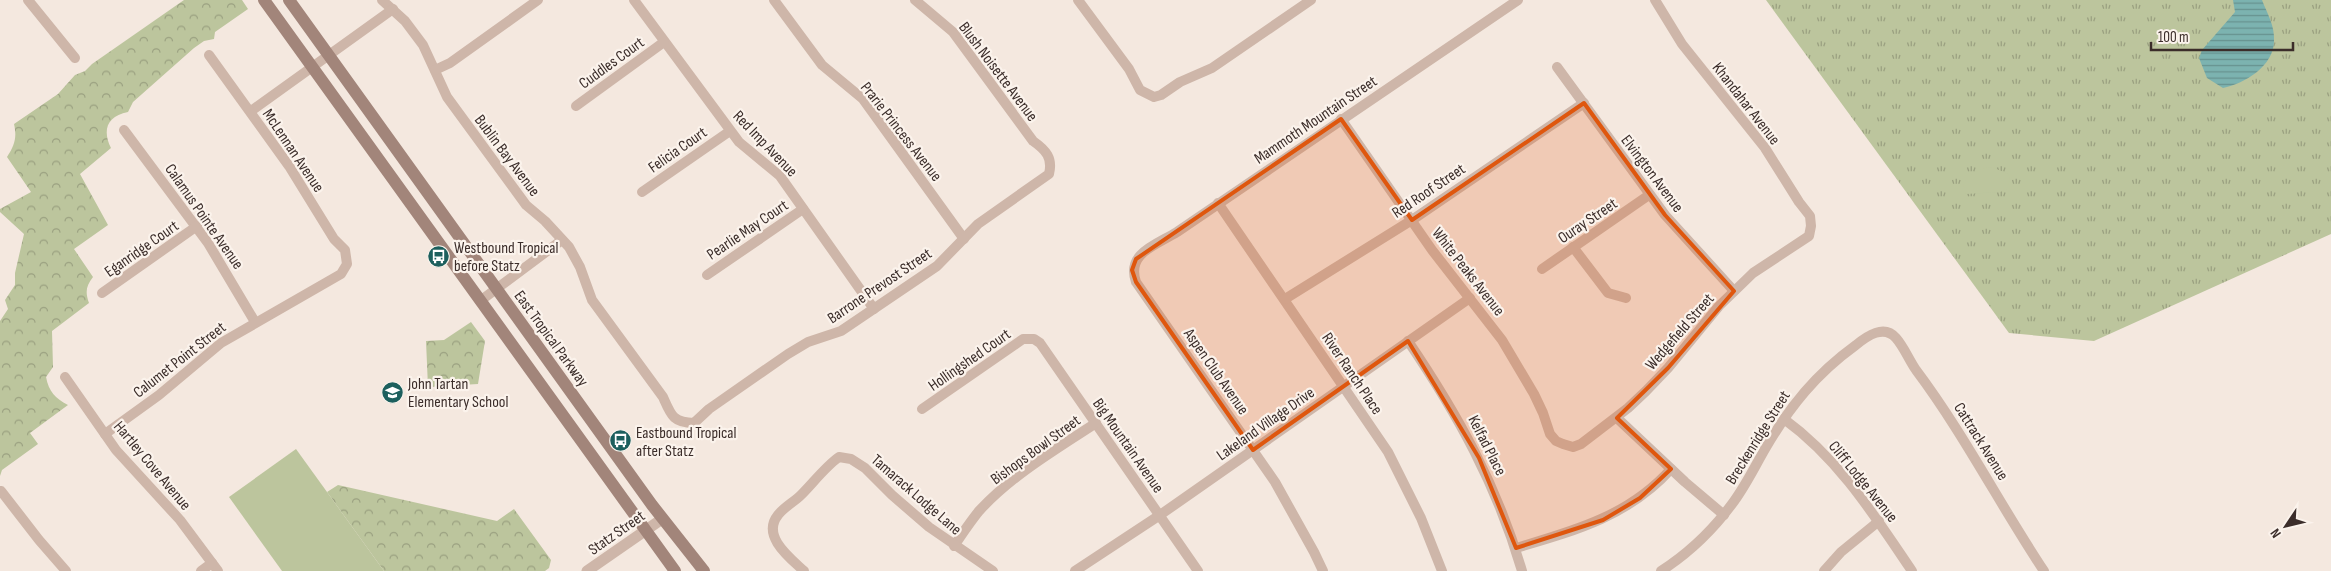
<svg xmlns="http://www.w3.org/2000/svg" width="2331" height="571" font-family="'Sofia Sans Condensed',sans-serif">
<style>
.grass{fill:url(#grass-tufts)}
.park{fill:url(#park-crowns)}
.garden{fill:#bcc59d}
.water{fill:url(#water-rules)}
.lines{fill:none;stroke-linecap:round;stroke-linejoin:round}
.minor{stroke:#ceb6a9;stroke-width:10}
.tertiary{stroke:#ceb6a9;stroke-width:11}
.secondary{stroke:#a2857a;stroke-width:12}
.marked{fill:#df570e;fill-opacity:0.2;stroke:#df570e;stroke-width:4;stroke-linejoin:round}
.labels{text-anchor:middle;stroke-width:4.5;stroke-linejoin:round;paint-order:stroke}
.street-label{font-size:16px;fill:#3b2d2a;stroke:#fbf3ec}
.poi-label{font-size:16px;fill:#3b2d2a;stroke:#fbf3ec;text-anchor:start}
</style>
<defs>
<pattern id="grass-tufts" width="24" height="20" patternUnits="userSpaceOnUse" patternTransform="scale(1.25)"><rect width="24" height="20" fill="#bcc59d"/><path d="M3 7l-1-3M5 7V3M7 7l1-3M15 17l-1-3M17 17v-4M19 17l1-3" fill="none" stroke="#9aa080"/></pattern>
<pattern id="park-crowns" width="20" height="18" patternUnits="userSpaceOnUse" patternTransform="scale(1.25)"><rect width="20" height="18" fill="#bcc59d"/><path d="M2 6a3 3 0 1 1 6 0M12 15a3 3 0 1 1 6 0" fill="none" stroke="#9aa080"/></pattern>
<pattern id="water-rules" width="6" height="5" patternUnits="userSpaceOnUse" patternTransform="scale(1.25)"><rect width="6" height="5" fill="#7cb3b0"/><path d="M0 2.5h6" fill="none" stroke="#67928f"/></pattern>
</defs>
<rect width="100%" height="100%" fill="#f4e8df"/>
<polygon class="grass" points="1766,0 2331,0 2331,234 2094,341 2009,333"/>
<g class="park">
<path d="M184,0h58l6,9 -33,23 -1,7 -10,2 -10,7 -61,54 -5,10c-21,4 -26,18 -17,36l-31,26 28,51 -34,24 19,28c-7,9 -8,15 -4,26l-37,28 1,36 -7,10c3,15 9,21 22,28l-38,28 8,11 -36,26 -2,6v-155l8,-12 -3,-9 10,-15v-12l9,-39 -24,-22v-3l31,-17 -24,-35c8,-12 10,-20 7,-33l44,-30 17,-19 10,-4 7,-7z"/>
<polygon points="471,322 485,341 478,384 428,387 426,341 444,340"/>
<polygon points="338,485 497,521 514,509 551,560 549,568 545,571 384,571 327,492"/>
</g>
<g class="garden">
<path d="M1992,167l16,7 2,5 -3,10 -7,3 -34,2 -3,-7c2,-12 17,-19 29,-20z"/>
<polygon points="296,449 384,571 282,571 229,497"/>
</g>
<path class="water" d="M2233,0h29c5,13 13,26 12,41 0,25 -30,43 -51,47l-16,-10 -8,-20 3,-8 33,-38z"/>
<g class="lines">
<g class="minor">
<polyline points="28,0 75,58"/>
<path d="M382,0l23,21 18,24 24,52 79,108 19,16 24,26 11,20 12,33 71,97c8,18 10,26 31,26l15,-14 79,-55 20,-12 33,-11 96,-65 41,-42 71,-50c4,-16 -3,-24 -16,-33l-80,-109 -38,-32"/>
<polyline points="634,0 739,142 780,176 874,309"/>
<polyline points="774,0 822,65 863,99 964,239"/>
<polyline points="1078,0 1129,69 1140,90 1154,97 1161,95 1180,82 1212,68 1311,0"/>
<polyline points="1557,67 1665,215 1734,291"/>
<polyline points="435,70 450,63 538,0"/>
<polyline points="576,106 664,42"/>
<polyline points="251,111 393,9"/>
<polyline points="1341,119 1432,250 1502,340 1534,394 1543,413 1550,434 1556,441 1563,444 1573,447 1581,444 1628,408 1646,391 1668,368 1719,306 1753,273 1809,236 1811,226 1810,216 1799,202 1765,148 1682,44 1655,0"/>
<polyline points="124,130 208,243 255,322"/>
<polyline points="642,192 730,131"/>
<polyline points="1218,203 1388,452 1421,518 1442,571"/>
<polyline points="1573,247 1608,293 1626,298"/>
<polyline points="1542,269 1649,195"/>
<polyline points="707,275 803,209"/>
<polyline points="102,293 197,226"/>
<polyline points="1285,299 1412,220 1584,103"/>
<polyline points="480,301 562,240"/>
<path d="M1408,341c50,74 89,144 114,230"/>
<polyline points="65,377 116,450 180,520 218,571"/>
<polyline points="922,409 1023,339 1034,339 1040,343 1198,571"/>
<polyline points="1617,418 1685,482 1724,515"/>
<path d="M1784,419c55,40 90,96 128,152"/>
<polyline points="105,434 159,395 221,343 341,274 347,264 345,250 334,239 289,166 209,55"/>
<polyline points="1,491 39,540 66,571"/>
<path d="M954,546c8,-12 16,-24 25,-35 33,-36 76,-61 117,-88"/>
<path d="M1516,548c58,-17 113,-32 155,-79"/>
<polyline points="201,571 212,563"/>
<path d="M804,571c-14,-13 -43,-35 -26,-56 6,-8 16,-13 23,-20 12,-12 25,-29 38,-38l12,2 14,9 27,27 37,32 64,44"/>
<polyline points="1075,571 1160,515 1470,298"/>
<path d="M1323,571l-9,-19 -39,-70 -139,-200c-10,-29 20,-37 41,-50l341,-232"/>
<path d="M1661,571c28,-18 51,-40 71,-67 13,-17 22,-36 33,-55 25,-43 51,-75 91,-104 11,-9 28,-21 40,-7 8,9 13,22 20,32 48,64 84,135 128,201"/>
<polyline points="1824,571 1841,552 1879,521"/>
</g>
<polyline class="tertiary" points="587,571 662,519"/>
<g class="secondary">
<polyline points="264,0 675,571"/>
<polyline points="289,0 652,505 704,571"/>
</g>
</g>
<path class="marked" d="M1584,103l81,112 69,76 -66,77 -51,50 54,51 -31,29 -37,22 -87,28 -37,-90 -71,-117 -155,109 -117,-168 -4,-12 4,-11 205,-140 71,101z"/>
<defs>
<symbol id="bus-disc" viewBox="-11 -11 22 22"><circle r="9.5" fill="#1c5f5d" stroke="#fbf3ec"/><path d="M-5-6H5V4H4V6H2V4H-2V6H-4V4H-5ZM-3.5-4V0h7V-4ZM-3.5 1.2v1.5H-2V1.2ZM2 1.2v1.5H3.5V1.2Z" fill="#fff"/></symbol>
<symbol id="school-disc" viewBox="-11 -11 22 22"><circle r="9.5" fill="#1c5f5d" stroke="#fbf3ec"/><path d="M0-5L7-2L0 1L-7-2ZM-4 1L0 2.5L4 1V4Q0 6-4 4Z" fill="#fff"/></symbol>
</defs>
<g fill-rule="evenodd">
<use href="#bus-disc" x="426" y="244" width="25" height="25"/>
<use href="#school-disc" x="380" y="380" width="25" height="25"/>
<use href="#bus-disc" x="608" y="428" width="25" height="25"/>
</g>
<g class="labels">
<g class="street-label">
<text transform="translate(611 62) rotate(-36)" y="6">Cuddles Court</text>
<text transform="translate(999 71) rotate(53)" y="6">Blush Noisette Avenue</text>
<text transform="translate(1747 103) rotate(52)" y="6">Khandahar Avenue</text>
<text transform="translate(1315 119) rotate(-34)" y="6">Mammoth Mountain Street</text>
<text transform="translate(902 131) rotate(52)" y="6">Prarie Princess Avenue</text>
<text transform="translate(766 143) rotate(46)" y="6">Red Imp Avenue</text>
<text transform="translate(677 149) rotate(-35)" y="6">Felicia Court</text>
<text transform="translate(294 150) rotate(56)" y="6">McLennan Avenue</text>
<text transform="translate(508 155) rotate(53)" y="6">Bublin Bay Avenue</text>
<text transform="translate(1653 173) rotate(53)" y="6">Elvington Avenue</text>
<text transform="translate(1428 190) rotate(-34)" y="6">Red Roof Street</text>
<text transform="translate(205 216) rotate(55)" y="6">Calamus Pointe Avenue</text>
<text transform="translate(1587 220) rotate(-34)" y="6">Ouray Street</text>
<text transform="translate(747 229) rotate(-34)" y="6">Pearlie May Court</text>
<text transform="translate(141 248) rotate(-35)" y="6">Eganridge Court</text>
<text transform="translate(1469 271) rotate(52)" y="6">White Peaks Avenue</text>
<text transform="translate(879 285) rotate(-34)" y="6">Barrone Prevost Street</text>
<text transform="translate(1679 331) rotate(-49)" y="6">Wedgefield Street</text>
<text transform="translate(552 338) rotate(54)" y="6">East Tropical Parkway</text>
<text transform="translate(179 359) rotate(-38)" y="6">Calumet Point Street</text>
<text transform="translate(969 359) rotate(-35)" y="6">Hollingshed Court</text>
<text transform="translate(1217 371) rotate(55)" y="6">Aspen Club Avenue</text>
<text transform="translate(1353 373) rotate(56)" y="6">River Ranch Place</text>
<text transform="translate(1265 423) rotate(-35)" y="6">Lakeland Village Drive</text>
<text transform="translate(1757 437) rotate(-58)" y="6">Breckenridge Street</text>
<text transform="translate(1982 441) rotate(58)" y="6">Cattrack Avenue</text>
<text transform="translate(1129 445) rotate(55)" y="6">Big Mountain Avenue</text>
<text transform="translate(1488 445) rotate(63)" y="6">Kelfad Place</text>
<text transform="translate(1035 449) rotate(-36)" y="6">Bishops Bowl Street</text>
<text transform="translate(153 465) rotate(50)" y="6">Hartley Cove Avenue</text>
<text transform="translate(1864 481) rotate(51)" y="6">Cliff Lodge Avenue</text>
<text transform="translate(917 494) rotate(41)" y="6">Tamarack Lodge Lane</text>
<text transform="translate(616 532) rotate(-35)" y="6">Statz Street</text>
</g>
<g class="poi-label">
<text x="454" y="253">Westbound Tropical<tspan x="454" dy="18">before Statz</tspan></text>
<text x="408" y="389">John Tartan<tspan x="408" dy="18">Elementary School</tspan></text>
<text x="636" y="438">Eastbound Tropical<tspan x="636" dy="18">after Statz</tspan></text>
</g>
</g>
<g transform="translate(2286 526) rotate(235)" stroke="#fbf3ec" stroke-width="4" paint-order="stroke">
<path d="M0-4L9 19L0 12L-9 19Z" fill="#3b2d2a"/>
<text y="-8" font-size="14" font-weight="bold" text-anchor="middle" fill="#3b2d2a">N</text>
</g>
<path d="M2151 42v8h142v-8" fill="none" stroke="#3b2d2a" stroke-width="2.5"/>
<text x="2158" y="42" font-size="15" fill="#3b2d2a" stroke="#fbf3ec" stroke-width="4" paint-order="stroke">100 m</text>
</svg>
